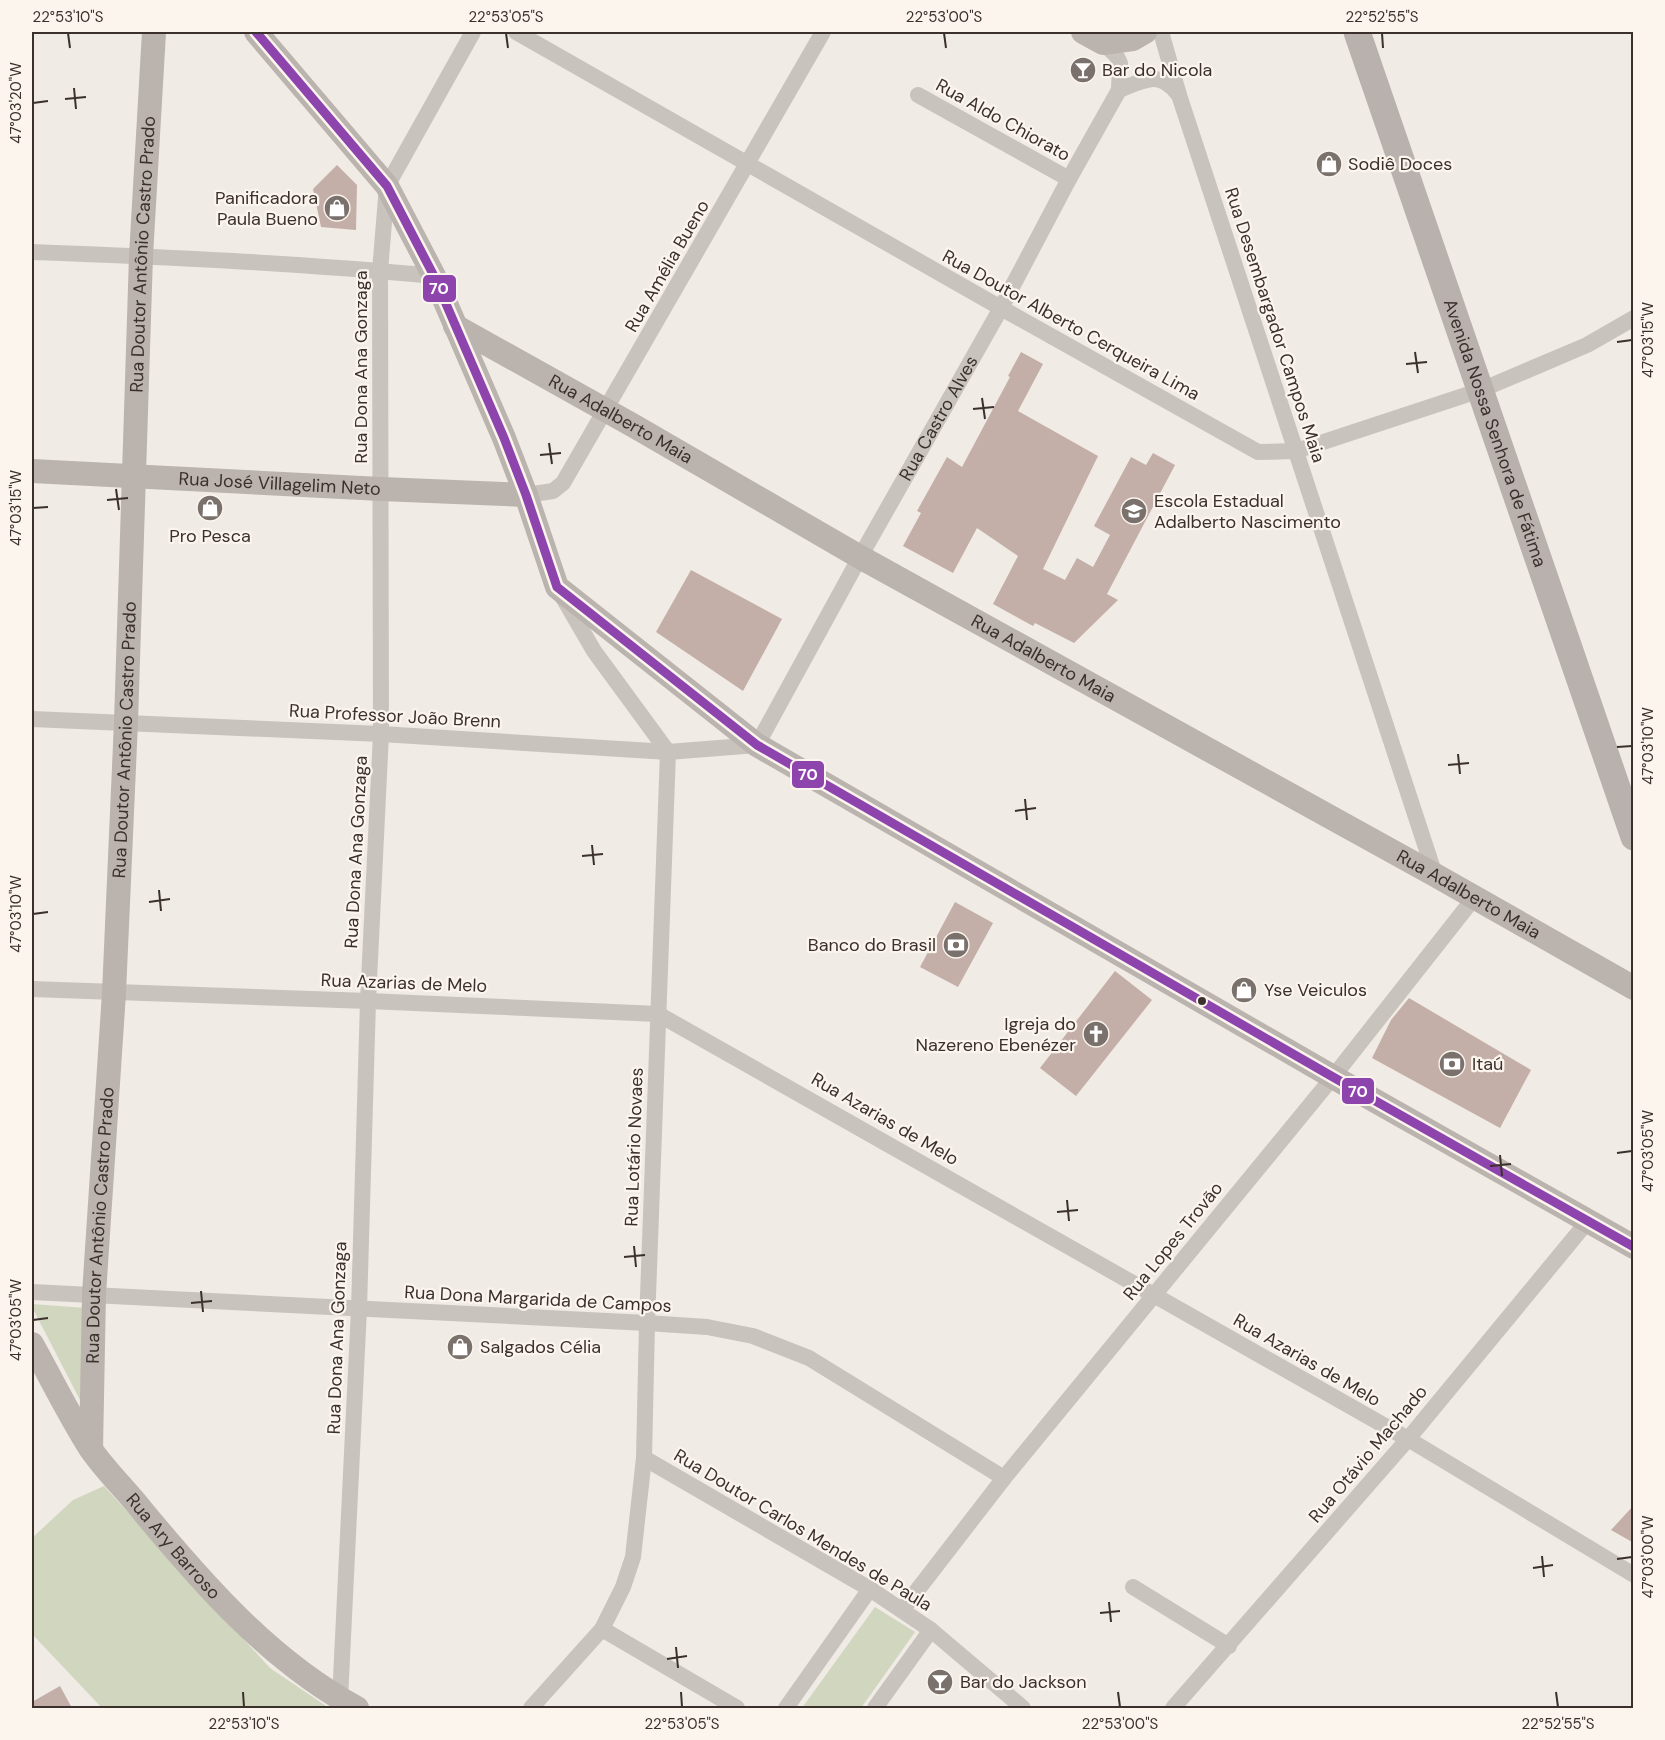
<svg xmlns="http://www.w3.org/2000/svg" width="1665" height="1740" font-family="'DM Sans',sans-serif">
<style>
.green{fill:#d1d6bf}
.building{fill:#c3afa7}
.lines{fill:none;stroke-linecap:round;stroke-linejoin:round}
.minor{stroke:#c9c3be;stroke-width:16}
.secondary{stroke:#bab3ae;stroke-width:24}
.primary{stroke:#b8b1ad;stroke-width:27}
.bus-1-casing{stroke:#fbf5ee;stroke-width:14}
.bus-1{stroke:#8e44ad;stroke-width:9}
.ticks{fill:none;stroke:#3b302b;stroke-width:2}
.bus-dot{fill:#3b302b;stroke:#fbf5ee;stroke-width:2}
.labels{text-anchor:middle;stroke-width:4.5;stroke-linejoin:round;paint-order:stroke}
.poi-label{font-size:18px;fill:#3b302b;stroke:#fbf5ee;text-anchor:start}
.street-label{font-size:18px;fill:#3b302b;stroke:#fbf5ee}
.line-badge{stroke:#fbf5ee;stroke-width:2}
.badge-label{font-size:16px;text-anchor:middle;font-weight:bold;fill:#fff}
.neatline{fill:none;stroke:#3b302b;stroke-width:2}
.ticks-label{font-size:15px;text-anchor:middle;fill:#3b302b}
</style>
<rect width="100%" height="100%" fill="#f0ebe5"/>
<g class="green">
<polygon points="32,1304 86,1308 80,1400 32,1307"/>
<polygon points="104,1486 270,1668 329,1708 102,1708 32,1634 32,1538 73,1500"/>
<polygon points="875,1607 915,1632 861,1708 802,1708"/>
</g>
<g class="building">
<polygon points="337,165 357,185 356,230 321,227 313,189"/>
<polygon points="1021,352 1043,364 1018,411 1098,456 1043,569 1065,580 1077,558 1093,567 1110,535 1094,526 1131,457 1146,465 1153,453 1175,465 1107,594 1118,600 1074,643 1035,623 1033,626 993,604 1018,556 977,528 953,573 903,546 921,513 917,511 947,457 962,467 1010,377 1008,376"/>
<polygon points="691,570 782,619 743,691 656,632"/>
<polygon points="955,902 993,923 958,987 920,967"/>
<polygon points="1115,971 1152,1000 1076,1096 1040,1068"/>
<polygon points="1409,998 1531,1070 1500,1128 1372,1058 1391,1020"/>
<polygon points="1634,1505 1634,1543 1611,1530"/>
<polygon points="60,1686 72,1708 32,1708 32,1702"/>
</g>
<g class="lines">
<g class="minor">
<polyline points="516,32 1001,308 1258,452 1296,451 1481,390 1587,345 1634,318"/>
<polyline points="1161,32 1179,95 1435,875"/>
<path d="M1119,90c26,-10 40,-21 60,5"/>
<polyline points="918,95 1069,179"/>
<path d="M32,252c134,5 268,11 402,24"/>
<polyline points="526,495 553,491 563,483 823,32"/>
<path id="s1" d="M32,719l349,15 287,18 89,-7 103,-188 141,-249 68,-129 50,-89 1,-27 -4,-8 -13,-12"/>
<polyline points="32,989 368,1001 658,1014 1408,1439 1634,1575"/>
<polyline points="32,1292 647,1323 707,1327 753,1336 809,1358 1004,1478"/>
<polyline points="644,1458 870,1589 931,1630 1023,1708"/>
<polyline points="1133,1587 1229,1646"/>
<polyline points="902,1610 1004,1478 1333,1077 1474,898"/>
<polyline points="602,1629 737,1708"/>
<polyline points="340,1699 359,1309 368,1001 381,734 380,271 387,186 473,32"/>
<polyline points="531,1708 602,1629 623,1587 633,1557 644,1458 647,1323 668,752 594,651 562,596"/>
<polyline points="786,1708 870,1589"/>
<polyline points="875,1708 931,1630"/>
<polyline points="1173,1708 1408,1439 1588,1221"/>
</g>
<g class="secondary">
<polyline points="256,32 387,186 434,276 504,438 526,495 557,587 757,745 1333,1077 1634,1247"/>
<polyline points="1083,32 1103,43 1133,39 1145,32"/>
<path id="s2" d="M455,326l179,100 226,131 575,318 199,113"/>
<path id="s3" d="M32,471l349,18 145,6"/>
<path id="s4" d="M32,1344c19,34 37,71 58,104 14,21 34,40 50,60 62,75 130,153 217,200"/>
<path id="s5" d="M91,1449l3,-155 20,-301 12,-271 15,-466 13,-224"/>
</g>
<path class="primary" id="s6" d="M1357,32l277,805"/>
<defs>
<polyline id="bus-1" points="256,32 387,186 434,276 504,438 526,495 557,587 757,745 1333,1077 1634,1247"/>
</defs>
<use href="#bus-1" class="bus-1-casing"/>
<use href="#bus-1" class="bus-1"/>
</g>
<path class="ticks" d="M68,33l2,15M506,33l2,15M944,33l2,15M1382,33l1,15M74,88l2,21M65,99l21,-2M33,103l15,-2M1617,342l15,-2M1415,352l3,21M1406,364l21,-2M982,398l3,21M973,409l21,-2M549,443l3,21M540,455l21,-2M116,489l3,21M107,500l21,-2M33,508l15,-1M1617,747l15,-1M1458,754l2,20M1448,765l21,-2M1025,799l2,21M1015,811l21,-3M592,845l2,20M582,856l21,-2M159,890l2,21M149,902l21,-3M33,914l15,-2M1617,1153l15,-2M1500,1155l2,21M1490,1166l21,-2M1067,1200l2,21M1057,1212l21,-2M634,1246l2,21M624,1257l21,-2M201,1291l2,21M191,1303l21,-2M33,1320l15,-2M1542,1556l2,21M1617,1559l15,-2M1533,1568l20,-3M1109,1602l2,20M1100,1613l20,-2M676,1647l2,21M667,1659l20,-3M243,1692l1,15M681,1692l1,15M1118,1692l2,15M1556,1692l2,15"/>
<defs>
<symbol id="bar-disc" viewBox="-11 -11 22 22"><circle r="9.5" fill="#7a716c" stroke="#fbf5ee"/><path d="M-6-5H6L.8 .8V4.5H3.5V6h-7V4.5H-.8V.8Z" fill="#fff"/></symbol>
<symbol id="shop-disc" viewBox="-11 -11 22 22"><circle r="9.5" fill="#7a716c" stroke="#fbf5ee"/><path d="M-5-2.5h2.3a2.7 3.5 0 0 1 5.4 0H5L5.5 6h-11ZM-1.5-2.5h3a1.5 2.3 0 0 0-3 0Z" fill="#fff"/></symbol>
<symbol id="school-disc" viewBox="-11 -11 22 22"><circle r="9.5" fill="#7a716c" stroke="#fbf5ee"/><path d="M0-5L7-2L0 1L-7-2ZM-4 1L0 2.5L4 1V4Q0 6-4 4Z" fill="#fff"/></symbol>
<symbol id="bank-disc" viewBox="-11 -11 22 22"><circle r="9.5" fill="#7a716c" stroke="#fbf5ee"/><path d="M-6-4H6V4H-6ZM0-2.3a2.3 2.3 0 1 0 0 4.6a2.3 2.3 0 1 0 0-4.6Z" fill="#fff"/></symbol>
<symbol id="church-disc" viewBox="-11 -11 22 22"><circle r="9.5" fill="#7a716c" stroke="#fbf5ee"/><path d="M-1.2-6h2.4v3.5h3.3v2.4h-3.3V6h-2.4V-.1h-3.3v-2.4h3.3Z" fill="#fff"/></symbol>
</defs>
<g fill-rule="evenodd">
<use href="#bar-disc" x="1068" y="55" width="30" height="30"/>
<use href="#shop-disc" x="1314" y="149" width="30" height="30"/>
<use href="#shop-disc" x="322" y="193" width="30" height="30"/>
<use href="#shop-disc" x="195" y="493" width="30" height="30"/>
<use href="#school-disc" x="1119" y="496" width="30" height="30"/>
<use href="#bank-disc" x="941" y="930" width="30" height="30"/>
<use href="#shop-disc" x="1229" y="975" width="30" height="30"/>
<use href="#church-disc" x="1081" y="1019" width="30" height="30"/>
<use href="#bank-disc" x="1437" y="1049" width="30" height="30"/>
<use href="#shop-disc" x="445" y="1332" width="30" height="30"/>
<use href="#bar-disc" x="925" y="1667" width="30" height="30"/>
</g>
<circle class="bus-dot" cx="1202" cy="1001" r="5"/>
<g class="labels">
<g class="poi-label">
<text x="1102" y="76">Bar do Nicola</text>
<text x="1348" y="170">Sodiê Doces</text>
<text x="318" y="204" text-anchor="end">Panificadora<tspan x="318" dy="21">Paula Bueno</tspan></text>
<text x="1154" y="507">Escola Estadual<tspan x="1154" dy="21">Adalberto Nascimento</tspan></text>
<text x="210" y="542" text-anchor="middle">Pro Pesca</text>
<text x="936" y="951" text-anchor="end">Banco do Brasil</text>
<text x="1264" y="996">Yse Veiculos</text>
<text x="1076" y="1030" text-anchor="end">Igreja do<tspan x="1076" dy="21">Nazereno Ebenézer</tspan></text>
<text x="1472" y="1070">Itaú</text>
<text x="480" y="1353">Salgados Célia</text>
<text x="960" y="1688">Bar do Jackson</text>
</g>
<g class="street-label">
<text transform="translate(1003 120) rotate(29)" y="6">Rua Aldo Chiorato</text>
<text dy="6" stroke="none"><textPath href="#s5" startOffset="1196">Rua Doutor Antônio Castro Prado</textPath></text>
<text transform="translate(667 266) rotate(-60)" y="6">Rua Amélia Bueno</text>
<text transform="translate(1071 325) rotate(29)" y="6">Rua Doutor Alberto Cerqueira Lima</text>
<text transform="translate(1275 325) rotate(72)" y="6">Rua Desembargador Campos Maia</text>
<text transform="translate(361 367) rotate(-90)" y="6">Rua Dona Ana Gonzaga</text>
<text dy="6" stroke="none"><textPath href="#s1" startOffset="1100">Rua Castro Alves</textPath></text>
<text dy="6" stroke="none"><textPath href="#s2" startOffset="190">Rua Adalberto Maia</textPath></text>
<text dy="6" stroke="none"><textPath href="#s6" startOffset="424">Avenida Nossa Senhora de Fátima</textPath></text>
<text dy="6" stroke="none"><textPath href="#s3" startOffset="248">Rua José Villagelim Neto</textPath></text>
<text dy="6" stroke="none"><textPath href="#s2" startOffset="676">Rua Adalberto Maia</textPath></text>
<text transform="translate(395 716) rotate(3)" y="6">Rua Professor João Brenn</text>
<text dy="6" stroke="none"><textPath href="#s5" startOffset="710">Rua Doutor Antônio Castro Prado</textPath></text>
<text transform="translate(356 852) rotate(-87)" y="6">Rua Dona Ana Gonzaga</text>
<text dy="6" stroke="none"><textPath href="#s2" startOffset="1162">Rua Adalberto Maia</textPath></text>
<text transform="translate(404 983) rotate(2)" y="6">Rua Azarias de Melo</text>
<text transform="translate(885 1119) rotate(30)" y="6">Rua Azarias de Melo</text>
<text transform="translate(634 1147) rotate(-88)" y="6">Rua Lotário Novaes</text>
<text dy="6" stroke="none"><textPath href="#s5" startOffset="224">Rua Doutor Antônio Castro Prado</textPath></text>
<text transform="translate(1173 1241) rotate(-51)" y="6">Rua Lopes Trovão</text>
<text transform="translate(538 1299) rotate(3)" y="6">Rua Dona Margarida de Campos</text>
<text transform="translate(337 1338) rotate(-88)" y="6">Rua Dona Ana Gonzaga</text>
<text transform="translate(1307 1360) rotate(30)" y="6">Rua Azarias de Melo</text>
<text transform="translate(1368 1454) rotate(-50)" y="6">Rua Otávio Machado</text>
<text transform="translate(803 1530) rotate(31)" y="6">Rua Doutor Carlos Mendes de Paula</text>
<text dy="6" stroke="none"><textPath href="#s4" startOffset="248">Rua Ary Barroso</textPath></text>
</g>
</g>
<g class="line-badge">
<rect x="422" y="274" width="35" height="29" rx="6" fill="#8e44ad"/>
<rect x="791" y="760" width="34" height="29" rx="6" fill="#8e44ad"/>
<rect x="1341" y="1077" width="34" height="28" rx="6" fill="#8e44ad"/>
</g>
<g class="badge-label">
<text x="439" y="294">70</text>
<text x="808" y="780">70</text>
<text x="1358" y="1097">70</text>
</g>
<rect width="1665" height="1740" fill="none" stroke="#fbf5ee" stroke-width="66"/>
<rect x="33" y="33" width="1599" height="1674" class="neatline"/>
<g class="ticks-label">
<text x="68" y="22">22°53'10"S</text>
<text x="506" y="22">22°53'05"S</text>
<text x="944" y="22">22°53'00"S</text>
<text x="1382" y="22">22°52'55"S</text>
<text transform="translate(16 103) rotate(-90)" y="5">47°03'20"W</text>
<text transform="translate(1648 340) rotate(-90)" y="5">47°03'15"W</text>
<text transform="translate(16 508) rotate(-90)" y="5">47°03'15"W</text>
<text transform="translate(1648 746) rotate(-90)" y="5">47°03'10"W</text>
<text transform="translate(16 914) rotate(-90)" y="5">47°03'10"W</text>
<text transform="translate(1648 1151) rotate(-90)" y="5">47°03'05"W</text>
<text transform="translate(16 1320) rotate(-90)" y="5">47°03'05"W</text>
<text transform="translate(1648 1557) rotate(-90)" y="5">47°03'00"W</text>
<text x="244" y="1729">22°53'10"S</text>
<text x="682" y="1729">22°53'05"S</text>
<text x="1120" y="1729">22°53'00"S</text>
<text x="1558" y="1729">22°52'55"S</text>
</g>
</svg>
